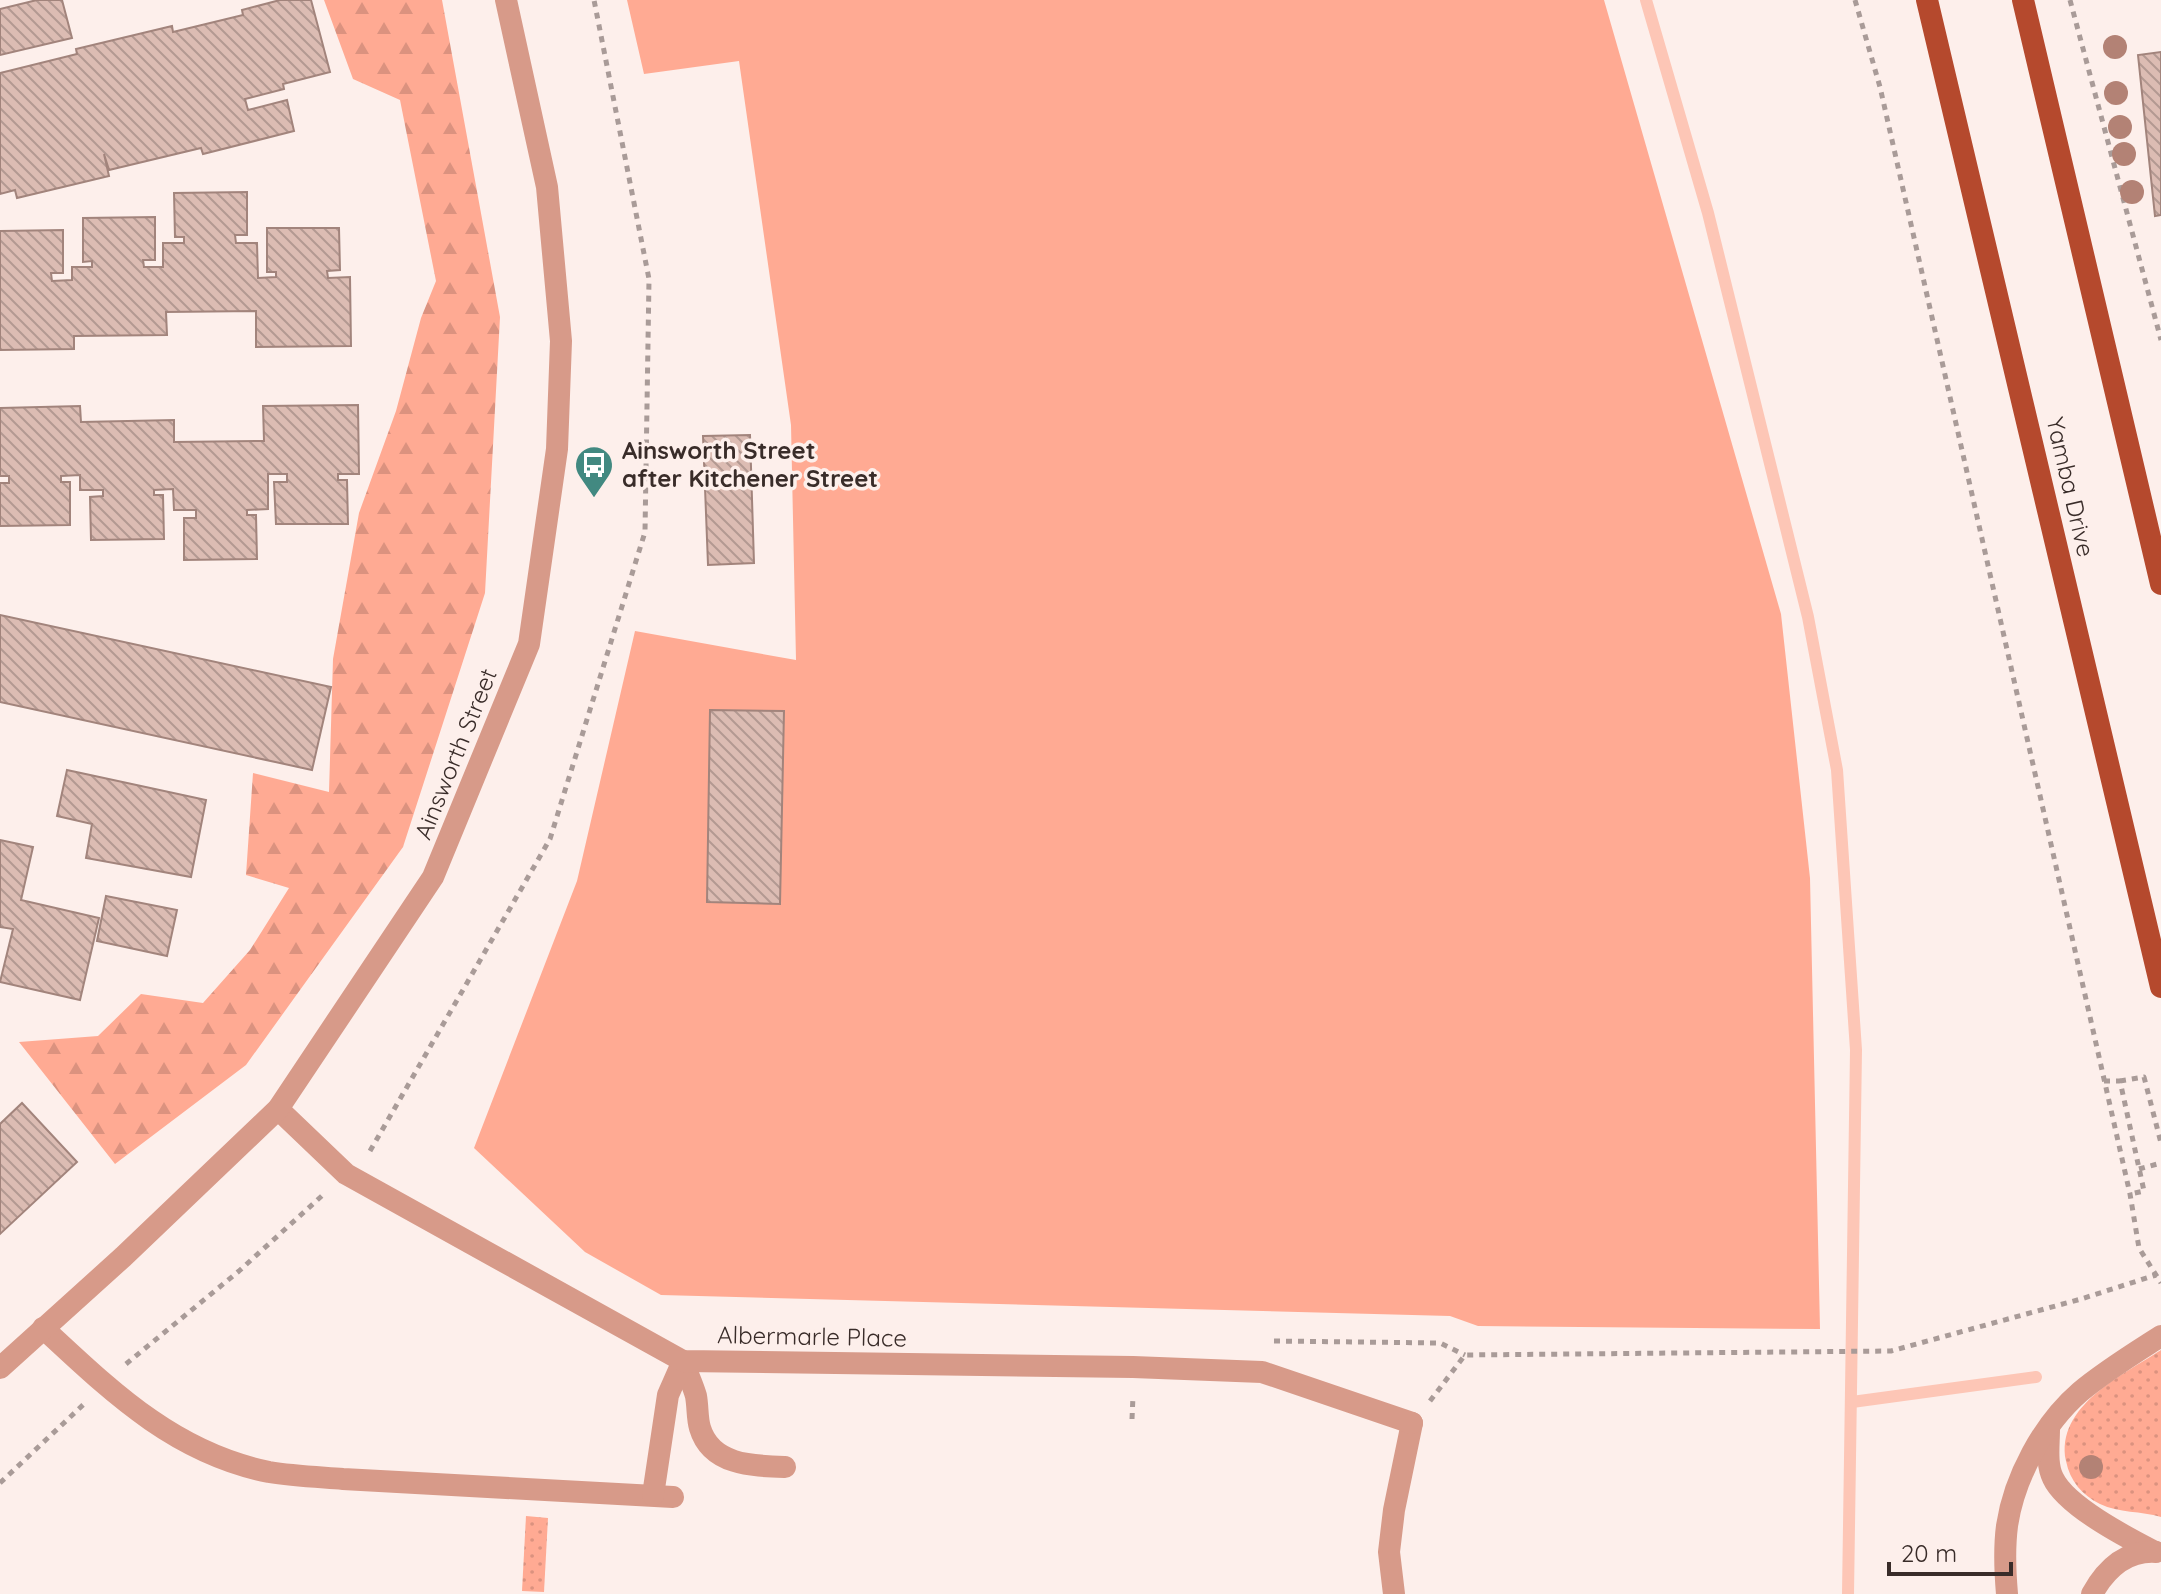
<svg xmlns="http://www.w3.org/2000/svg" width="2161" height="1594" font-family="Quicksand,sans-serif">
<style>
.grass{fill:url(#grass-dots)}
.forest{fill:url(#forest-firs)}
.park{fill:#ffaa93}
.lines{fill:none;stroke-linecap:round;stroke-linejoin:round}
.stream{stroke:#fdc6b6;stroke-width:12}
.building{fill:url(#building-back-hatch);stroke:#a2847c;stroke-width:2}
.path{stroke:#a99b98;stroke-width:5;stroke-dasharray:6 6;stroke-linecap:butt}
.service{stroke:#d79a89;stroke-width:22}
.minor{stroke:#d79a89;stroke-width:22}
.tertiary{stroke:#d79a89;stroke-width:22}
.primary{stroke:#b5492d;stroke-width:22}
.tree{fill:#b38275}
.labels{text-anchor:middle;stroke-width:7;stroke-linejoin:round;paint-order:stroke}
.poi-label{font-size:24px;font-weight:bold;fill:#392c29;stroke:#fdefeb;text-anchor:start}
.street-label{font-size:24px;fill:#392c29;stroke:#fdefeb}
</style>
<defs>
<pattern id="grass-dots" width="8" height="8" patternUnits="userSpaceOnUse" patternTransform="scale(2)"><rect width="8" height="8" fill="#ffaa93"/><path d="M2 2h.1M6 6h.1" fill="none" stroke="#db927f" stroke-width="1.8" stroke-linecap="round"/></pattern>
<pattern id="forest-firs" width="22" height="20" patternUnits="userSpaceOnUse" patternTransform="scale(2)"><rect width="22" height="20" fill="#ffaa93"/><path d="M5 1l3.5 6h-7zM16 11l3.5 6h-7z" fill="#db927f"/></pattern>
<pattern id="building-back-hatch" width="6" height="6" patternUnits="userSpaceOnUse" patternTransform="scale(2)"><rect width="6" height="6" fill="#dcbcb3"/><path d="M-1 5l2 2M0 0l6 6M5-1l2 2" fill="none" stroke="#b39992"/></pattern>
</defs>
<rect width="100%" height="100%" fill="#fdefeb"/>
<g class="grass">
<path d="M2161,1350v167c-20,-6 -42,-4 -61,-13 -18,-9 -30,-23 -34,-43 -11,-55 57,-86 95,-111z"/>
<polygon points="526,1516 548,1518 544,1592 522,1591"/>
</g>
<polygon class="forest" points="324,0 442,0 500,317 485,593 403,847 246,1065 115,1164 19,1042 98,1036 141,994 203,1003 250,950 289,888 246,875 253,773 329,792 333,659 359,513 396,411 421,318 436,281 400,100 353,79"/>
<polygon class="park" points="627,0 1604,0 1781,614 1810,878 1820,1329 1478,1326 1450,1316 661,1295 585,1252 474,1148 577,881 635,631 796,660 791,425 739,61 644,74"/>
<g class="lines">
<g class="stream">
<polyline points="1646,0 1708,213 1808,617 1837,770 1856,1050 1848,1594"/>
<polyline points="1852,1402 2036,1377"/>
</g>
</g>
<g class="building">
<polygon points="37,0 62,0 72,38 0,55 0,9"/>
<polygon points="280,0 311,0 330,72 283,84 284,89 245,99 248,110 287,100 294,131 203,154 201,148 109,170 104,154 109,176 17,198 15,190 0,194 0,73 77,54 76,49 172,26 173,32 243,15 242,10"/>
<polygon points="2161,52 2161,215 2155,216 2138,55"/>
<polygon points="247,192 247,235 235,235 236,243 257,243 258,278 276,277 276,272 267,272 267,228 339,228 340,270 327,271 328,278 350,277 351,346 256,347 256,311 166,312 167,335 74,336 74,349 0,350 0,231 63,230 63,273 51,273 52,281 72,280 72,267 92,267 92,261 83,262 83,218 155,217 155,260 143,260 144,267 163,267 163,243 184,243 184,237 175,237 174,193"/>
<polygon points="358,405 359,474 338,474 338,480 347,480 348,524 276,524 274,482 287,482 287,474 268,474 268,509 247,510 247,515 256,515 257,559 184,560 184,518 196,518 196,510 174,510 173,489 154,490 154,495 163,495 164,539 91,540 90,497 103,496 103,490 80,490 80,475 61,476 61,482 70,482 70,525 0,526 0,483 9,483 9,476 0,476 0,408 80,406 81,422 174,420 174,442 264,441 263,406"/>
<polygon points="750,435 754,563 708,565 703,436"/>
<polygon points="0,615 331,687 312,770 0,702"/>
<polygon points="710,710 784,711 780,904 707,902"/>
<polygon points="67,770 206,800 191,877 86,858 92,824 57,816"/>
<polygon points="0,840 33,847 21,900 99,918 80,1000 0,982 13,929 0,927"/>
<polygon points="106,896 177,910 167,956 97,941"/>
<polygon points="22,1103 77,1162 0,1234 0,1124"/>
</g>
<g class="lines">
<g class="path">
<polyline points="1855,0 1880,87 2130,1194 2139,1248 2161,1283"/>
<polyline points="2070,0 2161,340"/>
<polyline points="2104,1081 2120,1081 2144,1191 2130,1194"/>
<polyline points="2120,1081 2144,1077 2161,1143"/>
<polyline points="370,1151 550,839 645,532 649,279 594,0"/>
<polyline points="2139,1169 2161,1163"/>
<polyline points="1274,1341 1440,1343 1465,1355"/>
<polyline points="126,1364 239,1271 325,1193"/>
<polyline points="1430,1401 1465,1355 1891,1351 2081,1299 2156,1275"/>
<polyline points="1132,1419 1133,1396"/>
<polyline points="0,1483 84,1404"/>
</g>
<g class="service">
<path d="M43,1328c68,63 131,125 226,144 24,4 49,5 74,7l330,18"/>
<path d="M683,1361c4,12 10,24 13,35 2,11 1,22 4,32 11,37 52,38 85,39"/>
<path d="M2049,1429c0,16 -3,35 4,49 13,28 73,59 100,73"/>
<polyline points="653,1495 668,1395 683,1361"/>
<polyline points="1394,1594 1389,1552 1394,1510 1412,1423"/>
<path d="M2007,1594c-2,-23 -3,-45 0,-68 7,-48 36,-102 73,-134 25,-21 53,-38 81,-56"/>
<path d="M2092,1594c14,-25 34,-44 64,-42"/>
</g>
<polyline class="minor" points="278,1109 346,1174 683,1361 1133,1367 1262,1372 1412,1423"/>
<polyline class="tertiary" points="0,1368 123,1257 278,1109 433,877 529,644 557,449 561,341 547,187 506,0"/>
<g class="primary">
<polyline points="1927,0 2161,987"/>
<polyline points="2023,0 2161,584"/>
</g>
</g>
<g class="tree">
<circle cx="2115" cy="47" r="12"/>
<circle cx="2116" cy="93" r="12"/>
<circle cx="2120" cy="127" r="12"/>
<circle cx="2124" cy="154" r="12"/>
<circle cx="2132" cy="192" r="12"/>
<circle cx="2091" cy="1467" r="12"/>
</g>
<defs>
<symbol id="bus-pin" viewBox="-11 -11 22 30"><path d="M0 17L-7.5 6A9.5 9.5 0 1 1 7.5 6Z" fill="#428981" stroke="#fdefeb"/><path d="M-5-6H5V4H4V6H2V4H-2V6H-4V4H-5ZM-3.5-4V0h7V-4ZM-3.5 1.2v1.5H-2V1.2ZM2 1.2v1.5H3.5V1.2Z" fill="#fff"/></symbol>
</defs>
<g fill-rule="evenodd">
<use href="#bus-pin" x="572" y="443" width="44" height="60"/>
</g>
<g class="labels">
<g class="poi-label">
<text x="622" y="459">Ainsworth Street<tspan x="622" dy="28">after Kitchener Street</tspan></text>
</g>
<g class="street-label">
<text transform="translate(2070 487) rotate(77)" y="8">Yamba Drive</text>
<text transform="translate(456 754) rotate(-68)" y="8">Ainsworth Street</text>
<text transform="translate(812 1337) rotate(1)" y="8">Albermarle Place</text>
</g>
</g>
<path d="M1889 1562v12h122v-12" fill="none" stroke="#392c29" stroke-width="4"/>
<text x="1901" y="1562" font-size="24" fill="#392c29" stroke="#fdefeb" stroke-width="6" paint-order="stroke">20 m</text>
</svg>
